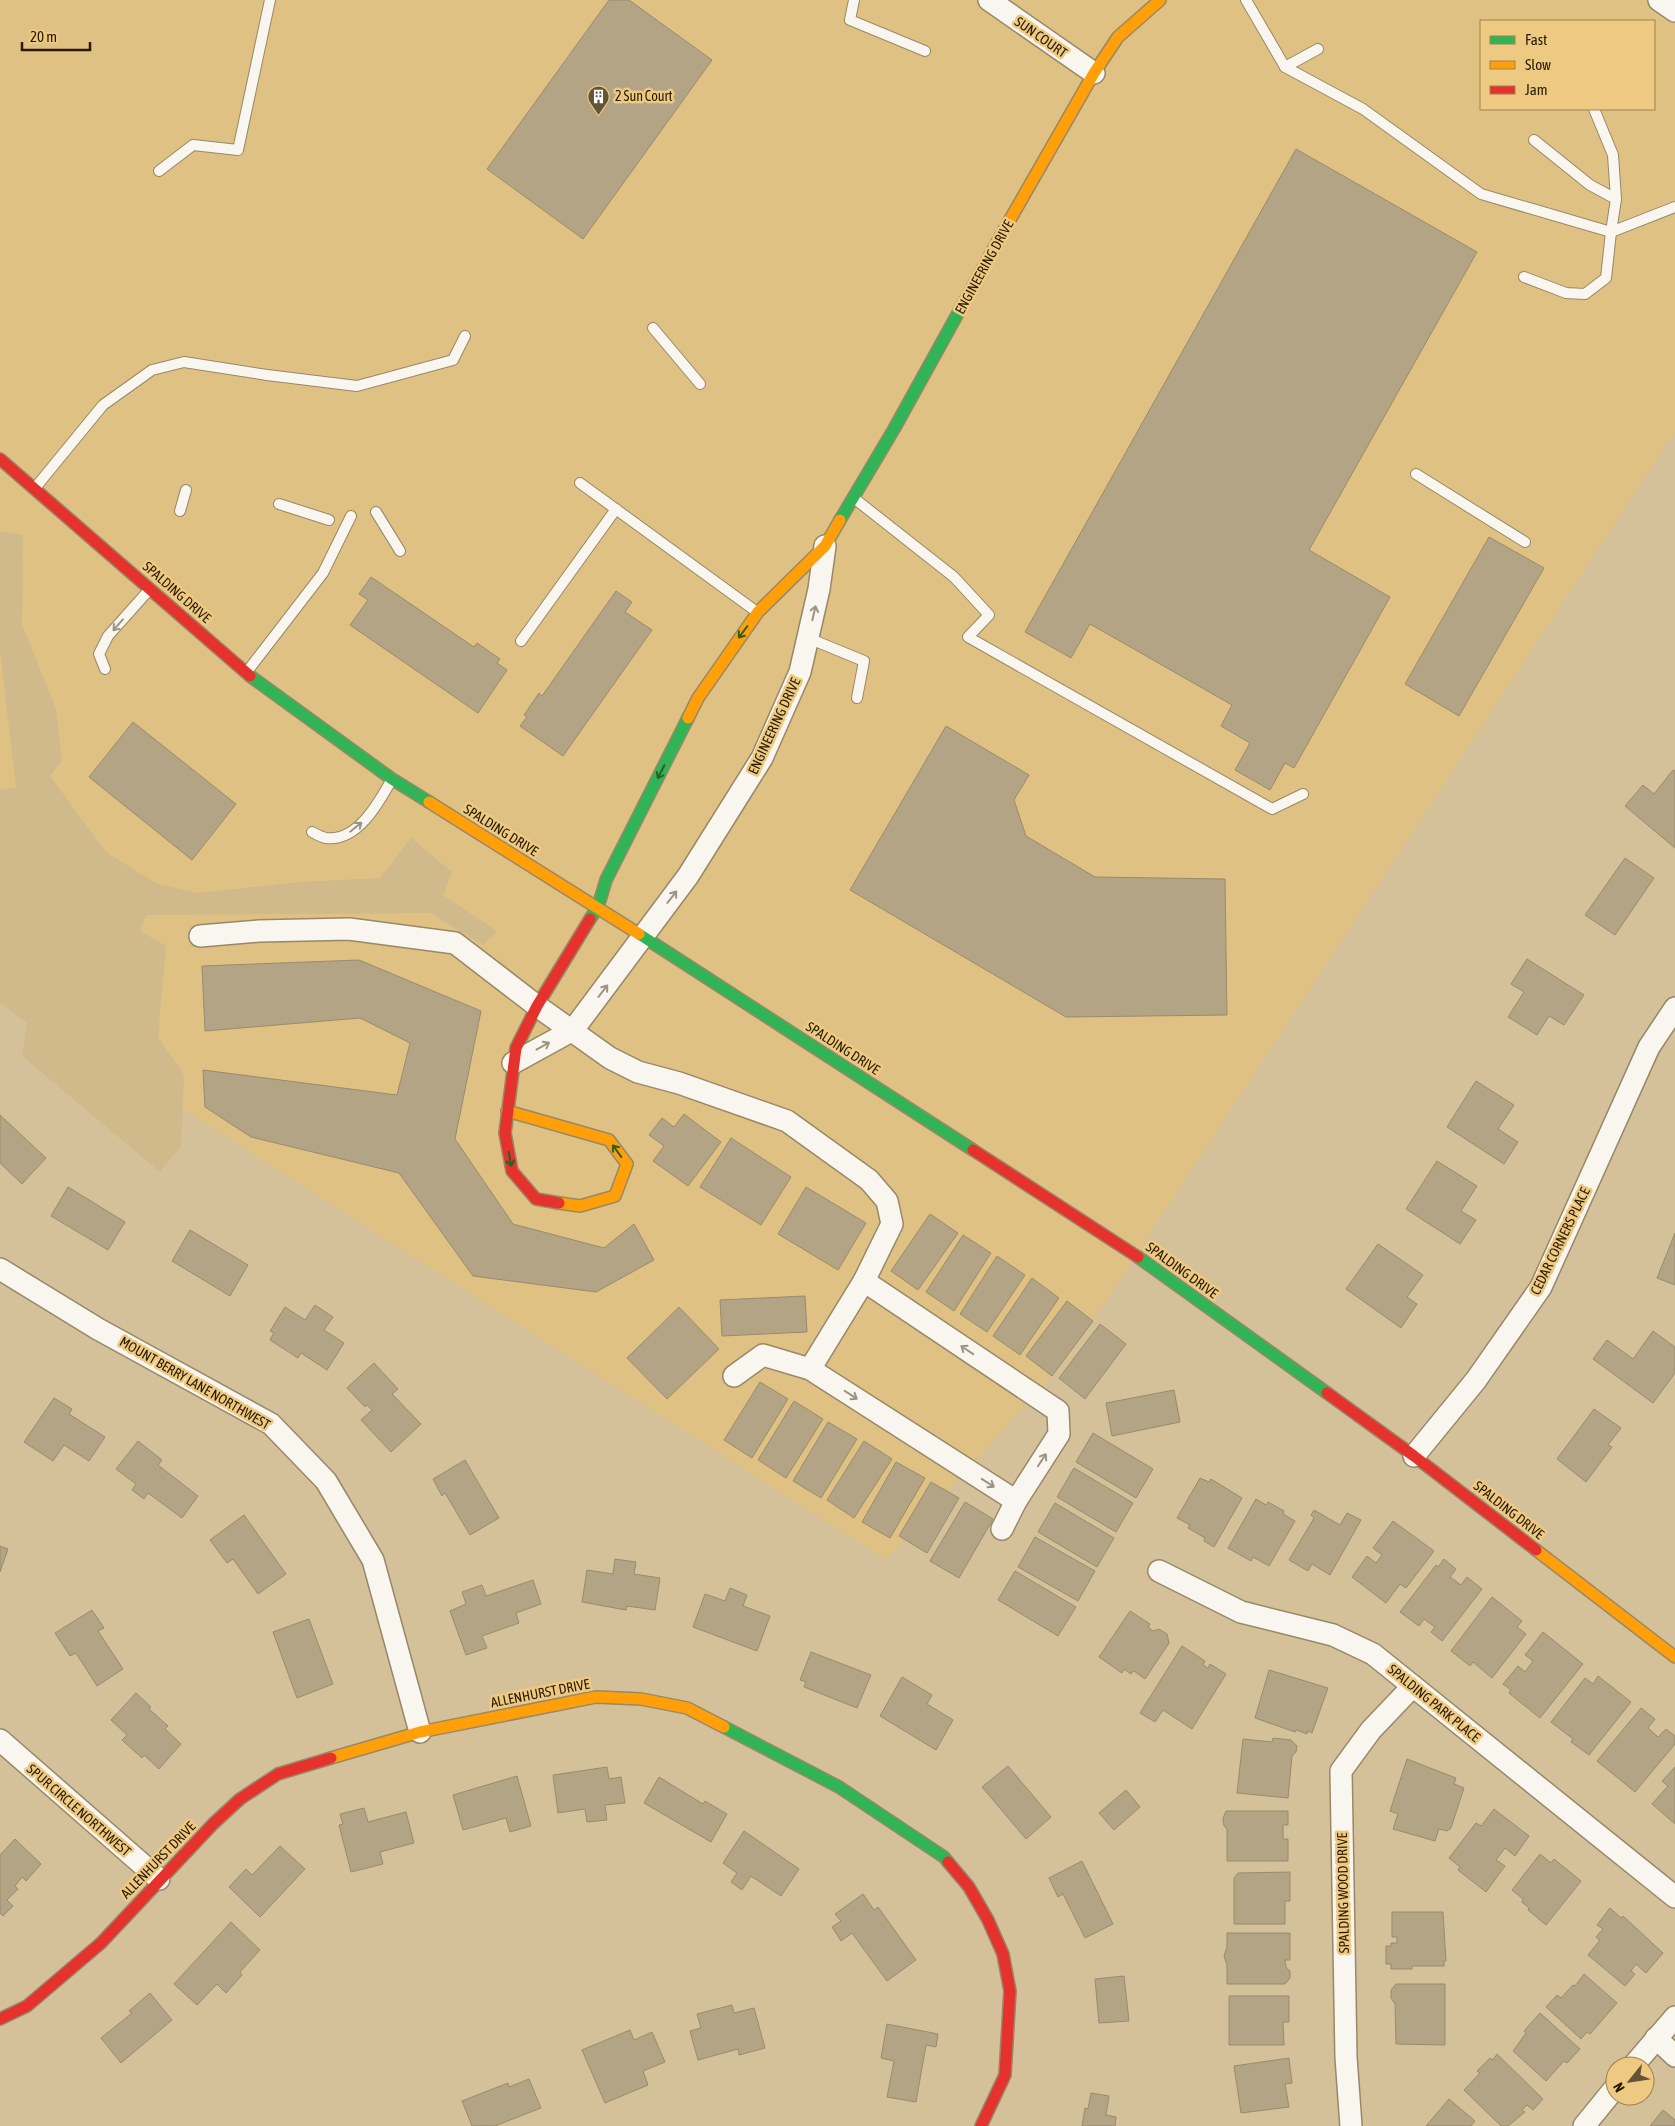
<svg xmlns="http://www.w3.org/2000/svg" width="1675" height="2126" font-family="'Asap Condensed',sans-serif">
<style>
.built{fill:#dfc183;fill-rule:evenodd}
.green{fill:#d0b98a}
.building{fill:#b3a485;stroke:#998b6b}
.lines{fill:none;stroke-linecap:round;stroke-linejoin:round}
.lane-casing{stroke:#978868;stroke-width:12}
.street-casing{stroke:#978868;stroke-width:24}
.fast-casing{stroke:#978868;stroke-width:14}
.slow-casing{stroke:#978868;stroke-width:14}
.jam-casing{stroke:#978868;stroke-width:14}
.lane{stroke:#f9f6f0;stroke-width:10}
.street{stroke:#f9f6f0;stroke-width:21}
.fast{stroke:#30b455;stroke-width:11}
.slow{stroke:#ff9f0a;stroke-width:11}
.jam{stroke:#e5322d;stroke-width:11}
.oneway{stroke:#9b9384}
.oneway2{stroke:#2c5f26}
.labels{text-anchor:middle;stroke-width:5;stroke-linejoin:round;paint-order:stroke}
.street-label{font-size:14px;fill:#281a00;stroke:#edc982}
.poi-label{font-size:14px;fill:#281a00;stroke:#edc982;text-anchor:start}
</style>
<rect width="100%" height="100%" fill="#d4c19a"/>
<path class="built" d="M0,0h1675v431l-604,923 -185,206 -886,-568zM1481,21h173v88h-173z"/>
<polygon class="green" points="0,531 23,535 22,624 56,709 62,760 50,776 106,852 157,884 198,893 301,882 380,878 411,838 452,872 443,895 497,931 483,945 430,913 146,915 140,931 166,946 158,1037 184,1075 181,1146 160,1172 22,1056 27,1023 0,1003 0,790 16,787 0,651"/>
<g class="building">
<polygon points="609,0 629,0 712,60 583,239 487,169"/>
<polygon points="1296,149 1477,252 1309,550 1390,597 1294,768 1285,763 1270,790 1235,770 1250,743 1221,726 1232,705 1090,624 1071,658 1025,632"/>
<polygon points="1489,537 1544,568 1459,716 1405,684"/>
<polygon points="371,577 474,647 477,643 500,659 497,663 507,670 478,713 350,625 368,600 359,594"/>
<polygon points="616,591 632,602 625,612 652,630 563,756 520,726 527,717 524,715 539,693 542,696"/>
<polygon points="133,722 236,804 192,860 89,777"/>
<polygon points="946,726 1029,775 1014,800 1026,836 1095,877 1225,879 1227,1015 1066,1017 850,890"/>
<polygon points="1673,770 1675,771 1675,848 1625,806 1643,785 1654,794"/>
<polygon points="1625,858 1654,878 1615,935 1585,915"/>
<polygon points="1527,959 1584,995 1564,1025 1549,1016 1537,1035 1508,1017 1524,992 1511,984"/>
<polygon points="359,960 481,1011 455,1139 513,1224 604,1248 634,1224 654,1260 596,1292 473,1276 399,1173 251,1137 205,1107 203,1070 397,1095 410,1043 360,1018 205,1031 202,966"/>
<polygon points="1476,1081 1514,1105 1498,1129 1518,1142 1504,1164 1447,1127"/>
<polygon points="684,1114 721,1142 688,1186 653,1161 664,1146 649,1135 662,1118 674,1127"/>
<polygon points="0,1115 46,1158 22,1184 0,1163"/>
<polygon points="731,1138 791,1177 761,1225 700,1187"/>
<polygon points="1437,1161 1477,1186 1461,1211 1476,1220 1460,1244 1406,1209"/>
<polygon points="68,1187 125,1222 108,1250 51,1216"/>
<polygon points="806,1187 866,1223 838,1270 778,1234"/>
<polygon points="930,1214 958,1233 918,1290 891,1271"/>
<polygon points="190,1230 248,1265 230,1296 172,1261"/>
<polygon points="1675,1233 1675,1285 1657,1278"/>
<polygon points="963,1235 991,1253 954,1311 926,1292"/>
<polygon points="1378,1244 1423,1275 1407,1297 1417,1304 1401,1328 1346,1289"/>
<polygon points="997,1256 1025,1275 987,1332 960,1314"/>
<polygon points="1032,1278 1059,1298 1020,1355 993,1336"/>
<polygon points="805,1296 807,1332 722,1336 720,1300"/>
<polygon points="1067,1301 1093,1321 1052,1376 1026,1356"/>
<polygon points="315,1305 333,1317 324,1330 344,1343 327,1370 301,1353 298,1358 270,1340 274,1333 270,1331 285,1307 305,1320"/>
<polygon points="679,1307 719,1349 667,1399 627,1358"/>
<polygon points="1100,1324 1126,1344 1085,1399 1059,1378"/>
<polygon points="1653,1331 1675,1347 1675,1373 1653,1403 1593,1359 1607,1340 1633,1359"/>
<polygon points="374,1363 398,1389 392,1394 421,1424 391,1452 361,1420 372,1410 367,1405 365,1407 347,1388"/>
<polygon points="760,1382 788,1399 752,1458 724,1440"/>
<polygon points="1174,1390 1180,1422 1112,1436 1106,1403"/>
<polygon points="54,1398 72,1409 69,1414 105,1437 89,1461 64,1445 53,1461 24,1442"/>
<polygon points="794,1401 823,1419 786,1478 758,1460"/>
<polygon points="1594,1409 1621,1428 1608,1445 1612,1447 1586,1482 1557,1459"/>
<polygon points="828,1422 857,1439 821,1498 793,1481"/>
<polygon points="1093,1433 1153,1469 1136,1498 1076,1462"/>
<polygon points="138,1441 162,1460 158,1465 198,1496 182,1518 148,1493 144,1499 132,1490 136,1484 116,1469"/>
<polygon points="864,1441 892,1459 854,1518 827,1500"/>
<polygon points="465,1460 499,1518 470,1535 445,1493 442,1496 433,1479"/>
<polygon points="896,1462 925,1478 890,1538 862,1522"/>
<polygon points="1074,1468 1133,1503 1116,1532 1057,1497"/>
<polygon points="1200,1478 1209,1482 1211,1479 1242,1498 1214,1547 1204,1541 1205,1538 1188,1528 1190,1525 1177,1518"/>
<polygon points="931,1482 959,1498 927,1553 899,1536"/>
<polygon points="1256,1499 1266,1505 1268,1502 1284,1511 1283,1514 1295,1521 1269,1566 1253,1557 1251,1561 1228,1548"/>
<polygon points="965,1502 993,1519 959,1578 930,1561"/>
<polygon points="1055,1503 1114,1538 1097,1567 1038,1532"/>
<polygon points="1314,1510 1340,1525 1347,1513 1361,1520 1330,1575 1312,1564 1308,1571 1289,1560 1314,1518 1311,1515"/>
<polygon points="244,1515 286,1574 258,1594 233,1559 227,1563 210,1540"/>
<polygon points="1393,1521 1434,1551 1406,1588 1400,1584 1386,1603 1352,1577 1367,1556 1376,1563 1382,1555 1373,1548"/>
<polygon points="1035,1537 1095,1571 1078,1601 1018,1567"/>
<polygon points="0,1546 8,1549 0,1572"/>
<polygon points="615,1559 636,1562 634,1574 660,1578 655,1610 627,1606 626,1610 582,1602 587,1570 613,1574"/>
<polygon points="1444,1559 1456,1569 1450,1577 1461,1585 1467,1577 1482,1589 1442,1641 1431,1632 1435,1627 1424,1619 1419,1626 1400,1612 1436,1565 1438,1567"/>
<polygon points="1015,1571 1076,1607 1058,1636 998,1600"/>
<polygon points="533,1580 541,1604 516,1613 519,1623 482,1636 487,1648 466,1655 450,1611 466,1604 462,1592 482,1585 486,1596"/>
<polygon points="730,1588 747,1595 743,1606 770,1616 757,1651 693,1627 705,1594 725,1601"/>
<polygon points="1492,1597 1522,1621 1517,1627 1526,1634 1492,1678 1473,1662 1470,1666 1451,1651"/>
<polygon points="92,1610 104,1628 98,1631 123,1669 97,1686 76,1653 70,1656 55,1633"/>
<polygon points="1130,1611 1150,1624 1148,1627 1153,1631 1159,1629 1167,1634 1169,1643 1145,1679 1134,1671 1131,1674 1124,1669 1122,1673 1099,1657"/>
<polygon points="309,1619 333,1684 297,1698 273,1632"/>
<polygon points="1543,1632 1583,1664 1540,1718 1509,1693 1511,1690 1503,1684 1518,1666 1525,1672 1533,1661 1525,1655"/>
<polygon points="1182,1646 1205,1661 1203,1665 1208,1668 1210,1664 1226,1674 1192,1729 1163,1710 1155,1722 1140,1713"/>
<polygon points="811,1652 871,1675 857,1708 804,1687 806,1682 800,1680"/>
<polygon points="1269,1670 1328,1688 1312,1733 1308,1731 1307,1734 1296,1730 1295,1732 1255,1718"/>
<polygon points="1598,1676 1631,1702 1589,1755 1571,1742 1573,1739 1551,1722 1585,1678 1593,1684"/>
<polygon points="902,1677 932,1695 927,1704 953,1720 936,1750 880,1716"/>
<polygon points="136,1693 151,1707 149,1709 168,1726 165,1729 181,1744 159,1769 144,1755 142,1758 122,1740 127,1735 111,1720"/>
<polygon points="1641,1708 1655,1719 1648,1728 1658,1737 1666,1729 1675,1736 1675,1744 1635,1792 1597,1761"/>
<polygon points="1273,1738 1291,1740 1297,1746 1296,1752 1292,1756 1288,1798 1237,1793 1243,1739 1272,1742"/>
<polygon points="1407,1759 1456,1778 1454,1784 1464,1788 1451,1828 1447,1831 1439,1829 1435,1841 1393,1829 1398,1814 1390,1811"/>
<polygon points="1008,1766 1051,1817 1026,1839 982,1787"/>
<polygon points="607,1767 609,1779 621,1777 625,1803 605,1805 607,1820 587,1822 585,1809 558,1813 553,1775"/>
<polygon points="1675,1767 1675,1824 1652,1804 1668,1786 1662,1781"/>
<polygon points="517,1776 531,1826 510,1832 506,1818 463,1830 453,1795"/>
<polygon points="659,1777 703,1804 705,1801 727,1814 711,1842 644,1803"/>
<polygon points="1126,1790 1140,1807 1114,1830 1099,1813"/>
<polygon points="364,1808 368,1822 406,1812 414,1843 380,1852 383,1864 351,1872 339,1825 343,1824 340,1814"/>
<polygon points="1494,1809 1529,1836 1515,1856 1505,1848 1496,1860 1505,1866 1486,1892 1458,1870 1460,1867 1449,1858 1476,1823 1481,1826"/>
<polygon points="1226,1811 1288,1811 1288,1825 1283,1825 1283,1839 1288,1839 1288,1861 1227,1861 1227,1829 1224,1826 1223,1818"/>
<polygon points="744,1831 799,1869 781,1896 751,1876 742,1890 731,1882 737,1873 723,1863"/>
<polygon points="15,1839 41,1864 26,1881 22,1877 15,1886 18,1889 7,1900 13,1906 3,1916 0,1913 0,1855"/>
<polygon points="280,1846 305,1869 260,1917 229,1887 246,1869 252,1875"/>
<polygon points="1540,1854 1551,1863 1554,1859 1581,1881 1546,1925 1528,1910 1529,1908 1522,1902 1523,1899 1512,1890"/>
<polygon points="1082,1861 1113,1924 1085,1938 1063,1894 1058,1897 1049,1878"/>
<polygon points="1290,1872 1290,1901 1285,1901 1285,1924 1234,1924 1234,1878 1238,1873"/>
<polygon points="863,1894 874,1910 878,1907 916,1960 887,1981 852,1933 841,1941 832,1927 841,1921 835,1914"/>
<polygon points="1610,1908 1621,1918 1623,1916 1663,1953 1646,1973 1636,1964 1631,1971 1635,1974 1625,1986 1588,1955 1600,1940 1596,1937 1603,1929 1597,1925"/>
<polygon points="1392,1912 1443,1912 1446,1961 1444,1961 1444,1966 1412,1966 1412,1969 1391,1969 1391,1964 1386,1964 1386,1946 1391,1946 1391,1943 1397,1943 1397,1937 1392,1937"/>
<polygon points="231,1922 260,1950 240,1972 242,1975 226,1993 217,1984 197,2005 174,1984"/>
<polygon points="1227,1933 1290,1933 1290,1960 1285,1960 1286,1967 1290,1971 1290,1978 1285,1984 1227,1984 1227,1965 1224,1956 1227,1947"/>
<polygon points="1584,1974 1617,2003 1590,2034 1587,2032 1581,2039 1546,2007 1557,1995 1561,1998 1573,1985 1575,1986"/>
<polygon points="1124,1976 1129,2021 1099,2023 1095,1979"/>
<polygon points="1396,1984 1445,1984 1445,2045 1396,2044 1395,2004 1391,1998 1391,1990"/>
<polygon points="150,1993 172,2020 121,2063 101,2038 132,2013 129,2011"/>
<polygon points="1229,1996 1289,1996 1289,2022 1283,2022 1284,2045 1229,2045"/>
<polygon points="732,2005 734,2013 754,2008 765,2048 739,2055 738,2049 698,2060 690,2031 701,2028 697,2014"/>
<polygon points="1540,2013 1580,2049 1567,2063 1564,2061 1546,2081 1513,2051 1526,2033 1524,2031"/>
<polygon points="887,2024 938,2034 936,2047 926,2045 916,2102 887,2097 894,2061 881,2058"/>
<polygon points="630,2030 634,2040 652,2032 665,2062 643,2071 648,2085 605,2103 582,2050"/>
<polygon points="1497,2054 1543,2099 1533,2110 1527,2105 1522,2110 1525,2112 1508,2126 1501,2126 1464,2090 1480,2073 1477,2071 1490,2058 1493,2060"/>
<polygon points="1289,2058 1292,2083 1285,2084 1289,2107 1241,2113 1234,2066"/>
<polygon points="529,2079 541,2108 495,2126 472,2126 462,2101 508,2083 509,2087"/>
<polygon points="1091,2093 1109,2096 1106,2115 1116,2117 1115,2126 1082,2126 1085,2108 1088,2109"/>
<polygon points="1449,2099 1475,2121 1471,2126 1426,2126"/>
<polygon points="1663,2110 1675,2120 1675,2126 1650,2126"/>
</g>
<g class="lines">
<defs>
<g id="lane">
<polyline points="854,0 850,20 925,51"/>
<polyline points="1246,0 1285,67 1363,109 1481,194 1611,232 1606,278 1585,294 1566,293 1524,277"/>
<polyline points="1285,67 1318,49"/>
<polyline points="1594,109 1613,155 1616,199"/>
<polyline points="1534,140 1590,185 1616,199 1611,232 1675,207"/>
<polyline points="159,171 193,145 238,150 270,0"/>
<polyline points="653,328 700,384"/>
<polyline points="1416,474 1525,542"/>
<polyline points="580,483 757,612"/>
<polyline points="35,488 103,405 152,370 184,362 267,375 357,386 453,360 465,336"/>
<polyline points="855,499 954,577 989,615 968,637 1272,809 1303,794"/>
<polyline points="279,504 329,520"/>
<polyline points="180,511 186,490"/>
<polyline points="376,512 400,551"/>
<polyline points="808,638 864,661 857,698"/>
<polyline points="521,641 616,509"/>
<polyline points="105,669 99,654 108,636 149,590"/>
<polyline points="246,673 323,573 351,516"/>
<path d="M312,832c4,2 9,5 14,6 32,4 53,-36 66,-59"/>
</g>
<g id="street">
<polyline points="989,0 1094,73"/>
<polyline points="1659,0 1675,11"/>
<polyline points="200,936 259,931 349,929 455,943 537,1006 610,1058 638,1072 679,1083 787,1121 869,1180 887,1201 892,1224 864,1281 810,1369"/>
<polyline points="513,1063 573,1030 688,876 762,758 800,672 819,589 825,546"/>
<polyline points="0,1269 98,1329 271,1424 326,1481 373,1560 420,1732"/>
<polyline points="864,1281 1058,1411 1059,1434 1016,1501 1002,1529"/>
<polyline points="734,1376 763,1355 810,1369 1016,1501"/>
<polyline points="1414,1456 1476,1380 1541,1287 1649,1047 1675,1008"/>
<polyline points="1159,1571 1241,1612 1333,1635 1373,1654 1675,1897"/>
<polyline points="0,1740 159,1879"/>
<polyline points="1656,2038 1675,2056"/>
<polyline points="1633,2066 1675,2017"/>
<polyline points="1351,2126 1346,2057 1341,1771 1371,1730 1413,1686"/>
<polyline points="1584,2126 1615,2088"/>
</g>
<g id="fast">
<polyline points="840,520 894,429 1004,230"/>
<polyline points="250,676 392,779 429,802"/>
<polyline points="590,919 598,907 606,880 688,718"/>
<polyline points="639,934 973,1150"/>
<polyline points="1138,1257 1327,1393"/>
<polyline points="724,1727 839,1787 944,1857 948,1862"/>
</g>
<g id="slow">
<polyline points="1004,230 1094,73 1118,37 1160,0"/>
<polyline points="688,718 698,698 758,612 825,546 840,520"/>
<polyline points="429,802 639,934"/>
<polyline points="507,1111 609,1140 627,1164 615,1196 580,1206 559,1203"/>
<polyline points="1536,1550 1675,1657"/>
<polyline points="331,1758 420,1732 596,1697 641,1699 687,1708 724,1727"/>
</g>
<g id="jam">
<polyline points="0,459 250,676"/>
<polyline points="973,1150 1138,1257"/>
<polyline points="559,1203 536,1199 512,1171 505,1133 516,1048 537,1006 590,919"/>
<polyline points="1327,1393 1414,1456 1536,1550"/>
<polyline points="948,1862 969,1887 988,1920 1003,1954 1010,1991 1005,2075 981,2126"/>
<polyline points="0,2019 27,2006 101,1943 213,1824 240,1799 278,1774 331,1758"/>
</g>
</defs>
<use href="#lane" class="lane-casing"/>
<use href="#street" class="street-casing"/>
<use href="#fast" class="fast-casing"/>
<use href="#slow" class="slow-casing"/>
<use href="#jam" class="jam-casing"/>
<use href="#lane" class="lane"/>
<use href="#street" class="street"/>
<use href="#fast" class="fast"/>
<use href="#slow" class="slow"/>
<use href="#jam" class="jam"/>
</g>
<defs><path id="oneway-shaft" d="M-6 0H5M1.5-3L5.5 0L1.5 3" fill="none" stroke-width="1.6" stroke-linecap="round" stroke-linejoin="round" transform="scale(1.25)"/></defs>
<g class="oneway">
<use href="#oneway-shaft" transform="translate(814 613) rotate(-77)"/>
<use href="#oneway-shaft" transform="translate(118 625) rotate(131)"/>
<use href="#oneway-shaft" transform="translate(356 827) rotate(-39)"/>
<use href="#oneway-shaft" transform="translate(672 897) rotate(-52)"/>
<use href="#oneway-shaft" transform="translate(603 991) rotate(-52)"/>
<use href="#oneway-shaft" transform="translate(543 1046) rotate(-29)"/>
<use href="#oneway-shaft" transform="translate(967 1350) rotate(-146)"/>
<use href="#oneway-shaft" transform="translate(851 1395) rotate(33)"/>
<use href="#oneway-shaft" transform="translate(1042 1460) rotate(-57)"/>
<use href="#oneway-shaft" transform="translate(988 1483) rotate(33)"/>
</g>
<g class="oneway2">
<use href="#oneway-shaft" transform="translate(743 632) rotate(127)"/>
<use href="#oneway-shaft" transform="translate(661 772) rotate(117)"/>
<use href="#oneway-shaft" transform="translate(617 1151) rotate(-126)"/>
<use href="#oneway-shaft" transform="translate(510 1159) rotate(80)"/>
</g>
<defs>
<symbol id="building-pin" viewBox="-11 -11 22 30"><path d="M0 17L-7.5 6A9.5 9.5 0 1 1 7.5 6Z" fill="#645436" stroke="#edc982"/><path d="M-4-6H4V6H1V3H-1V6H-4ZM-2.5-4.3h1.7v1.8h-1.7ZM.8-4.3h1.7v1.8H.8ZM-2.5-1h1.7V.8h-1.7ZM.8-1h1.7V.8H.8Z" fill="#fff"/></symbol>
</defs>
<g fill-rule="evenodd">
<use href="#building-pin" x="586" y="84" width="25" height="34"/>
</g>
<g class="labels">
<g class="street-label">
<text transform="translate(1041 37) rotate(35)" y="5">SUN COURT</text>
<text transform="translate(984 267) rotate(-61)" y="5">ENGINEERING DRIVE</text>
<text transform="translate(177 592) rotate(41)" y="5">SPALDING DRIVE</text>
<text transform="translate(774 726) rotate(-65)" y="5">ENGINEERING DRIVE</text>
<text transform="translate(501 830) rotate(32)" y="5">SPALDING DRIVE</text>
<text transform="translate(843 1048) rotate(33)" y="5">SPALDING DRIVE</text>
<text transform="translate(1560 1241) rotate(-64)" y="5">CEDAR CORNERS PLACE</text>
<text transform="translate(1182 1270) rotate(36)" y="5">SPALDING DRIVE</text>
<text transform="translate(195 1383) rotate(30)" y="5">MOUNT BERRY LANE NORTHWEST</text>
<text transform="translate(1509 1510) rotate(38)" y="5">SPALDING DRIVE</text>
<text transform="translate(540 1693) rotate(-11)" y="5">ALLENHURST DRIVE</text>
<text transform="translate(1434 1703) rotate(39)" y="5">SPALDING PARK PLACE</text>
<text transform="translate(79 1810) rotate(41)" y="5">SPUR CIRCLE NORTHWEST</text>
<text transform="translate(158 1860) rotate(-46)" y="5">ALLENHURST DRIVE</text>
<text transform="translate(1343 1893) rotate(-91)" y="5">SPALDING WOOD DRIVE</text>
</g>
<g class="poi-label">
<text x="615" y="101">2 Sun Court</text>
</g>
</g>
<rect x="1480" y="20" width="175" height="90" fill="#edc982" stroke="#9e834e"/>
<rect x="1490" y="36" width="25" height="8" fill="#30b455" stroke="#9e834e"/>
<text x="1525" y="45" font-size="15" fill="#281a00">Fast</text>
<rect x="1490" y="61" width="25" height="8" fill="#ff9f0a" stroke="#9e834e"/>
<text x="1525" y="70" font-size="15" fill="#281a00">Slow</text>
<rect x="1490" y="86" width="25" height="8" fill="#e5322d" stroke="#9e834e"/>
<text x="1525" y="95" font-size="15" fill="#281a00">Jam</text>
<g transform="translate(1630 2081) rotate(240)"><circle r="24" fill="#edc982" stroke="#9e834e"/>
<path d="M0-4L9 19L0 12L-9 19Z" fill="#645436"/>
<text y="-8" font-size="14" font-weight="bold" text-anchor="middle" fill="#281a00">N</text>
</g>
<path d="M22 42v8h68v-8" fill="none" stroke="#281a00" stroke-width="2.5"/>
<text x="30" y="42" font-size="15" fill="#281a00" stroke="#edc982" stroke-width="4" paint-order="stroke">20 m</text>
</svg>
